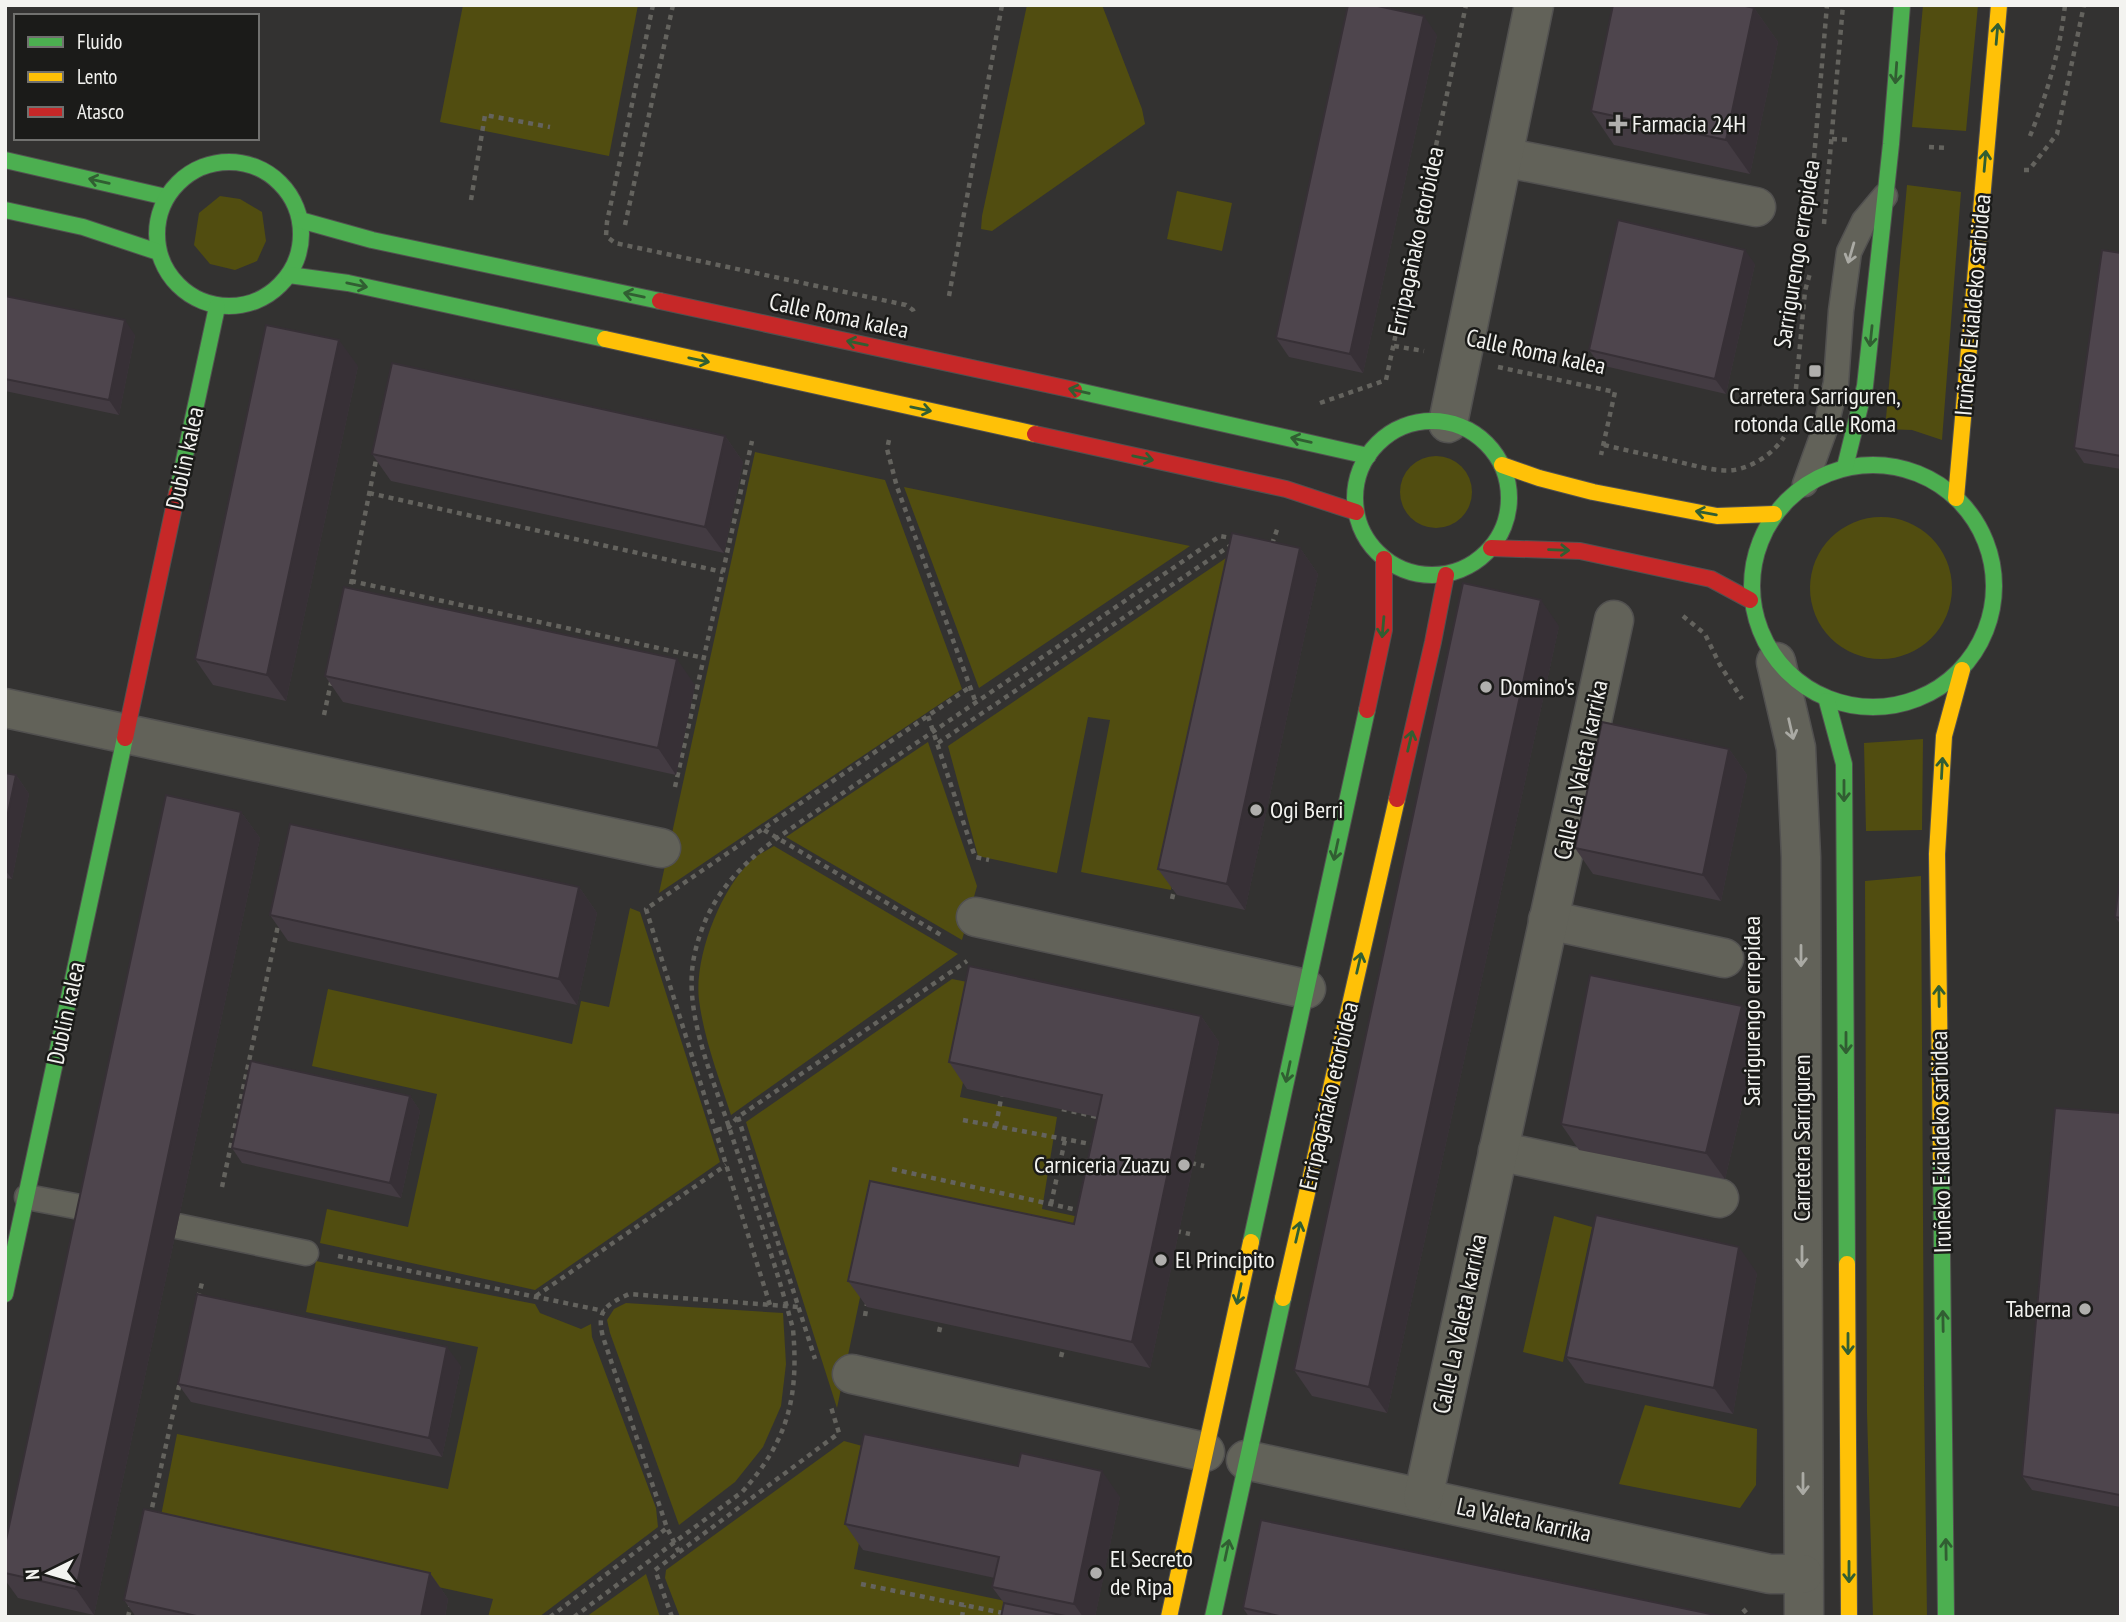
<svg xmlns="http://www.w3.org/2000/svg" width="2126" height="1622" font-family="'PT Sans Narrow',sans-serif">
<style>
.green{fill:#514d10}
.lines{fill:none;stroke-linecap:round;stroke-linejoin:round}
.lane-casing{stroke:#525150;stroke-width:27}
.street-casing{stroke:#525150;stroke-width:41}
.fast-casing{stroke:#525150;stroke-width:18}
.slow-casing{stroke:#525150;stroke-width:18}
.jam-casing{stroke:#525150;stroke-width:18}
.path{stroke:#64635e;stroke-width:4.5;stroke-dasharray:5 5;stroke-linecap:butt}
.lane{stroke:#626259;stroke-width:24}
.street{stroke:#626259;stroke-width:38}
.fast{stroke:#4caf50;stroke-width:16}
.slow{stroke:#ffc107;stroke-width:16}
.jam{stroke:#c62828;stroke-width:16}
.wall{fill:#433b42}
.shaded-wall{fill:#373036}
.building{fill:#4e454d;stroke:#373036;stroke-width:2}
.oneway{stroke:#315e32}
.oneway2{stroke:#aaaaa4}
.poi-dot{fill:#b0afad;stroke:#1b1b19;stroke-width:2.5}
.labels{text-anchor:middle;stroke-width:5;stroke-linejoin:round;paint-order:stroke}
.poi-label{font-size:24px;fill:#f3f3f0;stroke:#1b1b19;text-anchor:start}
.street-label{font-size:24px;fill:#f3f3f0;stroke:#1b1b19}
</style>
<rect width="100%" height="100%" fill="#333231"/>
<g class="green">
<polygon points="463,5 638,5 609,156 440,122"/>
<polygon points="1027,5 1102,5 1142,109 1145,124 992,231 981,229 982,216"/>
<polygon points="1923,5 1978,5 1966,131 1912,127"/>
<polygon points="1907,185 1961,192 1942,440 1912,430 1885,429"/>
<polygon points="1177,191 1232,203 1222,251 1167,239"/>
<polygon points="220,196 240,199 262,212 266,241 257,261 235,270 210,264 194,245 199,213"/>
<polygon points="755,452 885,480 962,689 659,893"/>
<circle cx="1436" cy="492" r="36"/>
<polygon points="904,487 1190,546 979,688"/>
<circle cx="1881" cy="588" r="71"/>
<polygon points="1229,556 1244,558 1171,890 1081,872 1110,720 1088,717 1057,873 978,856 948,746"/>
<polygon points="1923,739 1922,830 1866,831 1864,743"/>
<polygon points="928,742 977,886 962,940 786,837"/>
<path d="M774,846l184,108 -227,161c-12,-37 -27,-76 -32,-115 -5,-42 21,-110 52,-139 6,-6 15,-10 23,-15z"/>
<polygon points="1921,876 1924,1386 1927,1617 1873,1617 1867,1413 1865,881"/>
<polygon points="630,908 640,912 720,1162 535,1290 320,1243 327,1209 408,1227 437,1094 312,1066 328,989 572,1044 581,1001 609,1007"/>
<polygon points="952,979 983,985 960,1097 1057,1117 1042,1209 1079,1217 1076,1238 881,1197 837,1408 746,1122"/>
<polygon points="1554,1216 1592,1227 1563,1362 1523,1352"/>
<polygon points="316,1261 535,1304 540,1313 581,1329 591,1324 592,1337 656,1508 658,1527 539,1617 488,1617 493,1599 159,1526 177,1434 448,1489 478,1347 306,1312"/>
<polygon points="626,1303 783,1313 786,1364 781,1406 763,1447 735,1482 679,1525 610,1333 607,1320 614,1309"/>
<polygon points="1645,1405 1757,1429 1756,1485 1740,1508 1619,1484"/>
<polygon points="844,1441 877,1450 854,1569 1010,1602 1007,1617 680,1617 665,1578 666,1570"/>
<polygon points="646,1574 660,1617 586,1617"/>
</g>
<g class="lines">
<defs>
<g id="lane">
<polyline points="1805,484 1826,426 1836,383 1841,311 1849,252 1864,221 1885,196"/>
<polyline points="27,1197 101,1211"/>
<polyline points="177,1226 306,1253"/>
</g>
<g id="street">
<polyline points="1503,157 1756,207"/>
<polyline points="1448,423 1534,5"/>
<polyline points="1776,662 1796,748 1801,857 1804,1617"/>
<polyline points="5,708 661,848"/>
<polyline points="976,917 1306,989"/>
<polyline points="1548,920 1724,958"/>
<polyline points="1498,1151 1719,1198"/>
<polyline points="852,1374 1205,1452"/>
<polyline points="1246,1460 1770,1574 1803,1574"/>
<polyline points="1423,1498 1614,620"/>
</g>
<g id="fast">
<polyline points="5,160 166,197"/>
<circle cx="229" cy="234" r="72"/>
<polyline points="5,210 83,227 158,252"/>
<polyline points="300,220 372,240 660,301"/>
<polyline points="289,275 348,283 605,339"/>
<polyline points="1074,390 1368,456"/>
<circle cx="1432" cy="498" r="77"/>
<circle cx="1873" cy="586" r="121"/>
<polyline points="1845,467 1865,386 1891,144 1902,5"/>
<polyline points="177,493 217,307"/>
<polyline points="1827,701 1844,764 1847,1264"/>
<polyline points="1941,1160 1946,1617"/>
<polyline points="1251,1242 1367,710"/>
<polyline points="5,1294 125,738"/>
<polyline points="1213,1617 1283,1298"/>
</g>
<g id="slow">
<polyline points="605,339 1035,434"/>
<polyline points="1502,465 1539,478 1593,492 1717,516 1774,514"/>
<polyline points="1956,498 1999,5"/>
<polyline points="1941,1160 1937,854 1944,736 1962,670"/>
<polyline points="1847,1264 1849,1617"/>
<polyline points="1283,1298 1397,799"/>
<polyline points="1169,1617 1251,1242"/>
</g>
<g id="jam">
<polyline points="660,301 1074,390"/>
<polyline points="1035,434 1286,489 1356,512"/>
<polyline points="1491,548 1580,551 1711,579 1750,600"/>
<polyline points="1367,710 1384,630 1384,559"/>
<polyline points="125,738 177,493"/>
<polyline points="1397,799 1433,642 1446,575"/>
</g>
</defs>
<use href="#lane" class="lane-casing"/>
<use href="#street" class="street-casing"/>
<use href="#fast" class="fast-casing"/>
<use href="#slow" class="slow-casing"/>
<use href="#jam" class="jam-casing"/>
<g class="path">
<polyline points="653,5 607,222 606,236 615,243 906,305 913,310 915,315"/>
<path d="M2030,136c17,-42 30,-85 35,-131"/>
<polyline points="1832,139 1851,140"/>
<polyline points="1929,147 1948,148"/>
<polyline points="1814,158 1827,5"/>
<polyline points="2024,170 2029,170 2057,134 2084,5"/>
<polyline points="471,200 485,115 550,127"/>
<polyline points="1824,224 1843,5"/>
<polyline points="625,225 673,5"/>
<polyline points="949,296 1002,5"/>
<polyline points="1394,346 1424,351"/>
<polyline points="1498,367 1615,392 1601,455"/>
<polyline points="1795,399 1805,291 1810,273"/>
<polyline points="1320,403 1386,380 1466,5"/>
<polyline points="889,440 887,449 897,487 976,703"/>
<path d="M1604,445c25,6 50,11 75,17 18,4 37,10 55,8 19,-3 40,-17 50,-33"/>
<polyline points="369,493 723,572"/>
<polyline points="1272,544 1278,527"/>
<polyline points="351,581 704,658"/>
<polyline points="349,594 377,455"/>
<polyline points="1683,616 1705,634 1720,665 1742,699"/>
<polyline points="324,715 332,678"/>
<polyline points="928,716 975,857 989,860"/>
<polyline points="938,743 1231,545"/>
<polyline points="675,787 752,441"/>
<polyline points="764,830 941,935"/>
<polyline points="1172,899 1175,886"/>
<polyline points="1062,1109 1102,1118"/>
<polyline points="738,1117 815,1359"/>
<polyline points="963,1120 1096,1145"/>
<polyline points="996,1126 1002,1093"/>
<polyline points="717,1130 729,1127 738,1117 967,961"/>
<polyline points="1191,1163 1204,1166"/>
<polyline points="892,1169 1082,1211"/>
<polyline points="222,1187 279,921"/>
<polyline points="1051,1204 1065,1140"/>
<polyline points="1176,1231 1190,1234"/>
<polyline points="338,1256 604,1311"/>
<polyline points="536,1296 726,1165"/>
<polyline points="198,1298 203,1279"/>
<polyline points="770,1305 646,909 970,687"/>
<polyline points="865,1316 867,1304"/>
<polyline points="939,1332 942,1319"/>
<polyline points="1061,1357 1064,1345"/>
<polyline points="150,1517 180,1382"/>
<path d="M679,1552l-12,-24 -64,-191c-7,-27 3,-32 26,-43l169,13"/>
<polyline points="861,1584 1008,1614"/>
<polyline points="1743,1609 1750,1617"/>
<polyline points="128,1617 131,1604"/>
<polyline points="550,1617 667,1528"/>
<path d="M574,1617l168,-125c46,-51 57,-95 51,-163 -18,-68 -42,-135 -64,-202 -17,-51 -46,-116 -35,-170 11,-54 40,-87 83,-119l443,-302 16,3"/>
<polyline points="672,1617 655,1570 839,1433 831,1407"/>
<polyline points="962,1617 964,1605"/>
</g>
<use href="#lane" class="lane"/>
<use href="#street" class="street"/>
<use href="#fast" class="fast"/>
<use href="#slow" class="slow"/>
<use href="#jam" class="jam"/>
</g>
<g class="wall">
<polygon points="1754,8 1778,42 1750,174 1614,145 1591,111"/>
<polygon points="1437,35 1363,373 1289,357 1276,338"/>
<polygon points="2121,253 2121,469 2084,463 2074,448"/>
<polygon points="1755,264 1726,394 1600,365 1589,350"/>
<polygon points="5,296 135,335 119,415 5,391"/>
<polygon points="358,366 286,701 213,685 195,659"/>
<polygon points="725,436 743,462 724,553 391,481 372,454"/>
<polygon points="1300,548 1318,574 1245,910 1177,895 1158,869"/>
<polygon points="1559,626 1387,1413 1312,1396 1294,1370"/>
<polygon points="325,676 695,685 676,775 343,702"/>
<polygon points="1729,749 1747,775 1721,901 1593,874 1575,848"/>
<polygon points="5,773 16,775 29,794 12,879 5,878"/>
<polygon points="241,812 260,838 94,1615 18,1598 5,1580 5,1545"/>
<polygon points="2121,869 2121,925 2115,917"/>
<polygon points="579,887 597,913 577,1005 288,941 270,915"/>
<polygon points="1742,1006 1760,1032 1725,1179 1579,1150 1561,1124"/>
<polygon points="1201,1016 1219,1042 1150,1368 867,1307 848,1281 1074,1224 1097,1117 967,1089 949,1062"/>
<polygon points="410,1096 420,1111 401,1198 242,1163 232,1148"/>
<polygon points="2121,1113 2120,1507 2032,1490 2022,1476"/>
<polygon points="1757,1273 1733,1414 1585,1383 1566,1357"/>
<polygon points="461,1366 442,1457 191,1402 178,1384"/>
<polygon points="1018,1466 1120,1497 1095,1617 1001,1617 1004,1603 992,1587 995,1578 863,1550 845,1524"/>
<polygon points="430,1573 448,1599 445,1617 136,1617 124,1600"/>
<polygon points="1243,1608 1725,1617 1249,1617"/>
</g>
<g class="shaded-wall">
<polygon points="1754,8 1778,42 1750,174 1726,140"/>
<polygon points="1424,16 1437,35 1363,373 1350,354"/>
<polygon points="1745,250 1755,264 1726,394 1715,379"/>
<polygon points="125,320 135,335 119,415 109,400"/>
<polygon points="339,340 358,366 286,701 267,675"/>
<polygon points="725,436 743,462 724,553 705,527"/>
<polygon points="1300,548 1318,574 1245,910 1227,884"/>
<polygon points="1541,600 1559,626 1387,1413 1369,1387"/>
<polygon points="677,659 695,685 676,775 658,748"/>
<polygon points="1729,749 1747,775 1721,901 1703,875"/>
<polygon points="16,775 29,794 12,879 5,870 5,827"/>
<polygon points="241,812 260,838 94,1615 76,1589"/>
<polygon points="579,887 597,913 577,1005 559,979"/>
<polygon points="1742,1006 1760,1032 1725,1179 1706,1153"/>
<polygon points="1201,1016 1219,1042 1150,1368 1132,1342"/>
<polygon points="410,1096 420,1111 401,1198 390,1183"/>
<polygon points="1739,1247 1757,1273 1733,1414 1714,1388"/>
<polygon points="447,1347 461,1366 442,1457 429,1438"/>
<polygon points="1102,1471 1120,1497 1095,1617 1083,1617 1074,1604"/>
<polygon points="430,1573 448,1599 445,1617 421,1617"/>
</g>
<g class="building">
<polygon points="1348,5 1373,5 1424,16 1350,354 1276,338"/>
<polygon points="1613,5 1741,5 1754,8 1726,140 1591,111"/>
<polygon points="1618,220 1745,250 1715,379 1589,350"/>
<polygon points="2102,250 2121,253 2121,456 2074,448"/>
<polygon points="5,296 125,320 109,400 5,379"/>
<polygon points="266,325 339,340 267,675 195,659"/>
<polygon points="392,363 725,436 705,527 372,454"/>
<polygon points="1232,533 1300,548 1227,884 1158,869"/>
<polygon points="1463,583 1541,600 1369,1387 1294,1370"/>
<polygon points="344,587 677,659 658,748 325,676"/>
<polygon points="1602,722 1729,749 1703,875 1575,848"/>
<polygon points="5,773 16,775 5,827"/>
<polygon points="166,795 241,812 76,1589 5,1573 5,1545"/>
<polygon points="290,824 579,887 559,979 270,915"/>
<polygon points="2121,869 2121,918 2115,917"/>
<polygon points="969,966 1201,1016 1132,1342 848,1281 870,1181 1074,1224 1102,1095 949,1062"/>
<polygon points="1590,975 1742,1006 1706,1153 1561,1124"/>
<polygon points="251,1061 410,1096 390,1183 232,1148"/>
<polygon points="2055,1108 2121,1113 2121,1617 2119,1617 2120,1495 2022,1476"/>
<polygon points="1596,1215 1739,1247 1714,1388 1566,1357"/>
<polygon points="197,1294 447,1347 429,1438 178,1384"/>
<polygon points="864,1434 1018,1466 1021,1453 1102,1471 1074,1604 992,1587 999,1557 845,1524"/>
<polygon points="144,1509 430,1573 421,1617 201,1617 124,1600"/>
<polygon points="1261,1520 1725,1617 1284,1617 1243,1608"/>
<polygon points="1004,1603 1070,1617 1001,1617"/>
</g>
<defs><path id="oneway-shaft" d="M-6 0H5M1.5-3L5.5 0L1.5 3" fill="none" stroke-width="1.6" stroke-linecap="round" stroke-linejoin="round" transform="scale(1.75)"/></defs>
<g class="oneway">
<use href="#oneway-shaft" transform="translate(1997 34) rotate(-85)"/>
<use href="#oneway-shaft" transform="translate(1896 73) rotate(94)"/>
<use href="#oneway-shaft" transform="translate(1985 161) rotate(-85)"/>
<use href="#oneway-shaft" transform="translate(99 181) rotate(-167)"/>
<use href="#oneway-shaft" transform="translate(357 285) rotate(12)"/>
<use href="#oneway-shaft" transform="translate(634 295) rotate(-168)"/>
<use href="#oneway-shaft" transform="translate(1871 336) rotate(96)"/>
<use href="#oneway-shaft" transform="translate(857 343) rotate(-168)"/>
<use href="#oneway-shaft" transform="translate(699 360) rotate(12)"/>
<use href="#oneway-shaft" transform="translate(1079 391) rotate(-167)"/>
<use href="#oneway-shaft" transform="translate(921 409) rotate(12)"/>
<use href="#oneway-shaft" transform="translate(1301 440) rotate(-167)"/>
<use href="#oneway-shaft" transform="translate(1143 458) rotate(12)"/>
<use href="#oneway-shaft" transform="translate(1706 513) rotate(-170)"/>
<use href="#oneway-shaft" transform="translate(1559 550) rotate(2)"/>
<use href="#oneway-shaft" transform="translate(1383 627) rotate(95)"/>
<use href="#oneway-shaft" transform="translate(1410 741) rotate(-77)"/>
<use href="#oneway-shaft" transform="translate(1942 768) rotate(-87)"/>
<use href="#oneway-shaft" transform="translate(1844 791) rotate(90)"/>
<use href="#oneway-shaft" transform="translate(1336 850) rotate(102)"/>
<use href="#oneway-shaft" transform="translate(1359 963) rotate(-77)"/>
<use href="#oneway-shaft" transform="translate(1939 996) rotate(-91)"/>
<use href="#oneway-shaft" transform="translate(1846 1043) rotate(90)"/>
<use href="#oneway-shaft" transform="translate(1288 1072) rotate(102)"/>
<use href="#oneway-shaft" transform="translate(1298 1232) rotate(-77)"/>
<use href="#oneway-shaft" transform="translate(1239 1294) rotate(102)"/>
<use href="#oneway-shaft" transform="translate(1943 1321) rotate(-91)"/>
<use href="#oneway-shaft" transform="translate(1848 1344) rotate(90)"/>
<use href="#oneway-shaft" transform="translate(1946 1549) rotate(-91)"/>
<use href="#oneway-shaft" transform="translate(1227 1550) rotate(-78)"/>
<use href="#oneway-shaft" transform="translate(1849 1572) rotate(90)"/>
</g>
<g class="oneway2">
<use href="#oneway-shaft" transform="translate(1851 253) rotate(106)"/>
<use href="#oneway-shaft" transform="translate(1791 729) rotate(77)"/>
<use href="#oneway-shaft" transform="translate(1801 956) rotate(90)"/>
<use href="#oneway-shaft" transform="translate(1802 1257) rotate(90)"/>
<use href="#oneway-shaft" transform="translate(1803 1484) rotate(90)"/>
</g>
<g class="poi-dot">
<path d="M1614.5 113.5h7v7h7v7h-7v7h-7v-7h-7v-7h7z"/>
<rect x="1808" y="364" width="14" height="14" rx="3.5"/>
<circle cx="1486" cy="687" r="7"/>
<circle cx="1256" cy="810" r="7"/>
<circle cx="1184" cy="1165" r="7"/>
<circle cx="1161" cy="1260" r="7"/>
<circle cx="2085" cy="1309" r="7"/>
<circle cx="1096" cy="1573" r="7"/>
</g>
<g class="labels">
<g class="poi-label">
<text x="1632" y="132">Farmacia 24H</text>
<text x="1815" y="404" text-anchor="middle">Carretera Sarriguren,<tspan x="1815" dy="28">rotonda Calle Roma</tspan></text>
<text x="1500" y="695">Domino's</text>
<text x="1270" y="818">Ogi Berri</text>
<text x="1170" y="1173" text-anchor="end">Carniceria Zuazu</text>
<text x="1175" y="1268">El Principito</text>
<text x="2071" y="1317" text-anchor="end">Taberna</text>
<text x="1110" y="1567">El Secreto<tspan x="1110" dy="28">de Ripa</tspan></text>
</g>
<g class="street-label">
<text transform="translate(1416 241) rotate(-78)" y="8">Erripagañako etorbidea</text>
<text transform="translate(1797 254) rotate(-81)" y="8">Sarrigurengo errepidea</text>
<text transform="translate(1973 305) rotate(-85)" y="8">Iruñeko Ekialdeko sarbidea</text>
<text transform="translate(839 316) rotate(12)" y="8">Calle Roma kalea</text>
<text transform="translate(1536 352) rotate(12)" y="8">Calle Roma kalea</text>
<text transform="translate(185 458) rotate(-78)" y="8">Dublin kalea</text>
<text transform="translate(1581 770) rotate(-78)" y="8">Calle La Valeta karrika</text>
<text transform="translate(1752 1011) rotate(-90)" y="8">Sarrigurengo errepidea</text>
<text transform="translate(66 1013) rotate(-78)" y="8">Dublin kalea</text>
<text transform="translate(1329 1096) rotate(-77)" y="8">Erripagañako etorbidea</text>
<text transform="translate(1802 1138) rotate(-90)" y="8">Carretera Sarriguren</text>
<text transform="translate(1941 1142) rotate(-91)" y="8">Iruñeko Ekialdeko sarbidea</text>
<text transform="translate(1460 1324) rotate(-78)" y="8">Calle La Valeta karrika</text>
<text transform="translate(1524 1520) rotate(12)" y="8">La Valeta karrika</text>
</g>
</g>
<rect width="2126" height="1622" fill="none" stroke="#f3f3f0" stroke-width="14"/>
<rect x="14" y="14" width="245" height="126" fill="#1b1b19" stroke="#71716f" stroke-width="2"/>
<rect x="28" y="37" width="35" height="10" fill="#4caf50" stroke="#71716f" stroke-width="2"/>
<text x="77" y="49" font-size="21" fill="#f3f3f0">Fluido</text>
<rect x="28" y="72" width="35" height="10" fill="#ffc107" stroke="#71716f" stroke-width="2"/>
<text x="77" y="84" font-size="21" fill="#f3f3f0">Lento</text>
<rect x="28" y="107" width="35" height="10" fill="#c62828" stroke="#71716f" stroke-width="2"/>
<text x="77" y="119" font-size="21" fill="#f3f3f0">Atasco</text>
<g transform="translate(49 1573) rotate(265)" stroke="#1b1b19" stroke-width="5" paint-order="stroke">
<path d="M0-5L12 26L0 18L-12 26Z" fill="#f3f3f0"/>
<text y="-10" font-size="19" font-weight="bold" text-anchor="middle" fill="#f3f3f0">N</text>
</g>
</svg>
